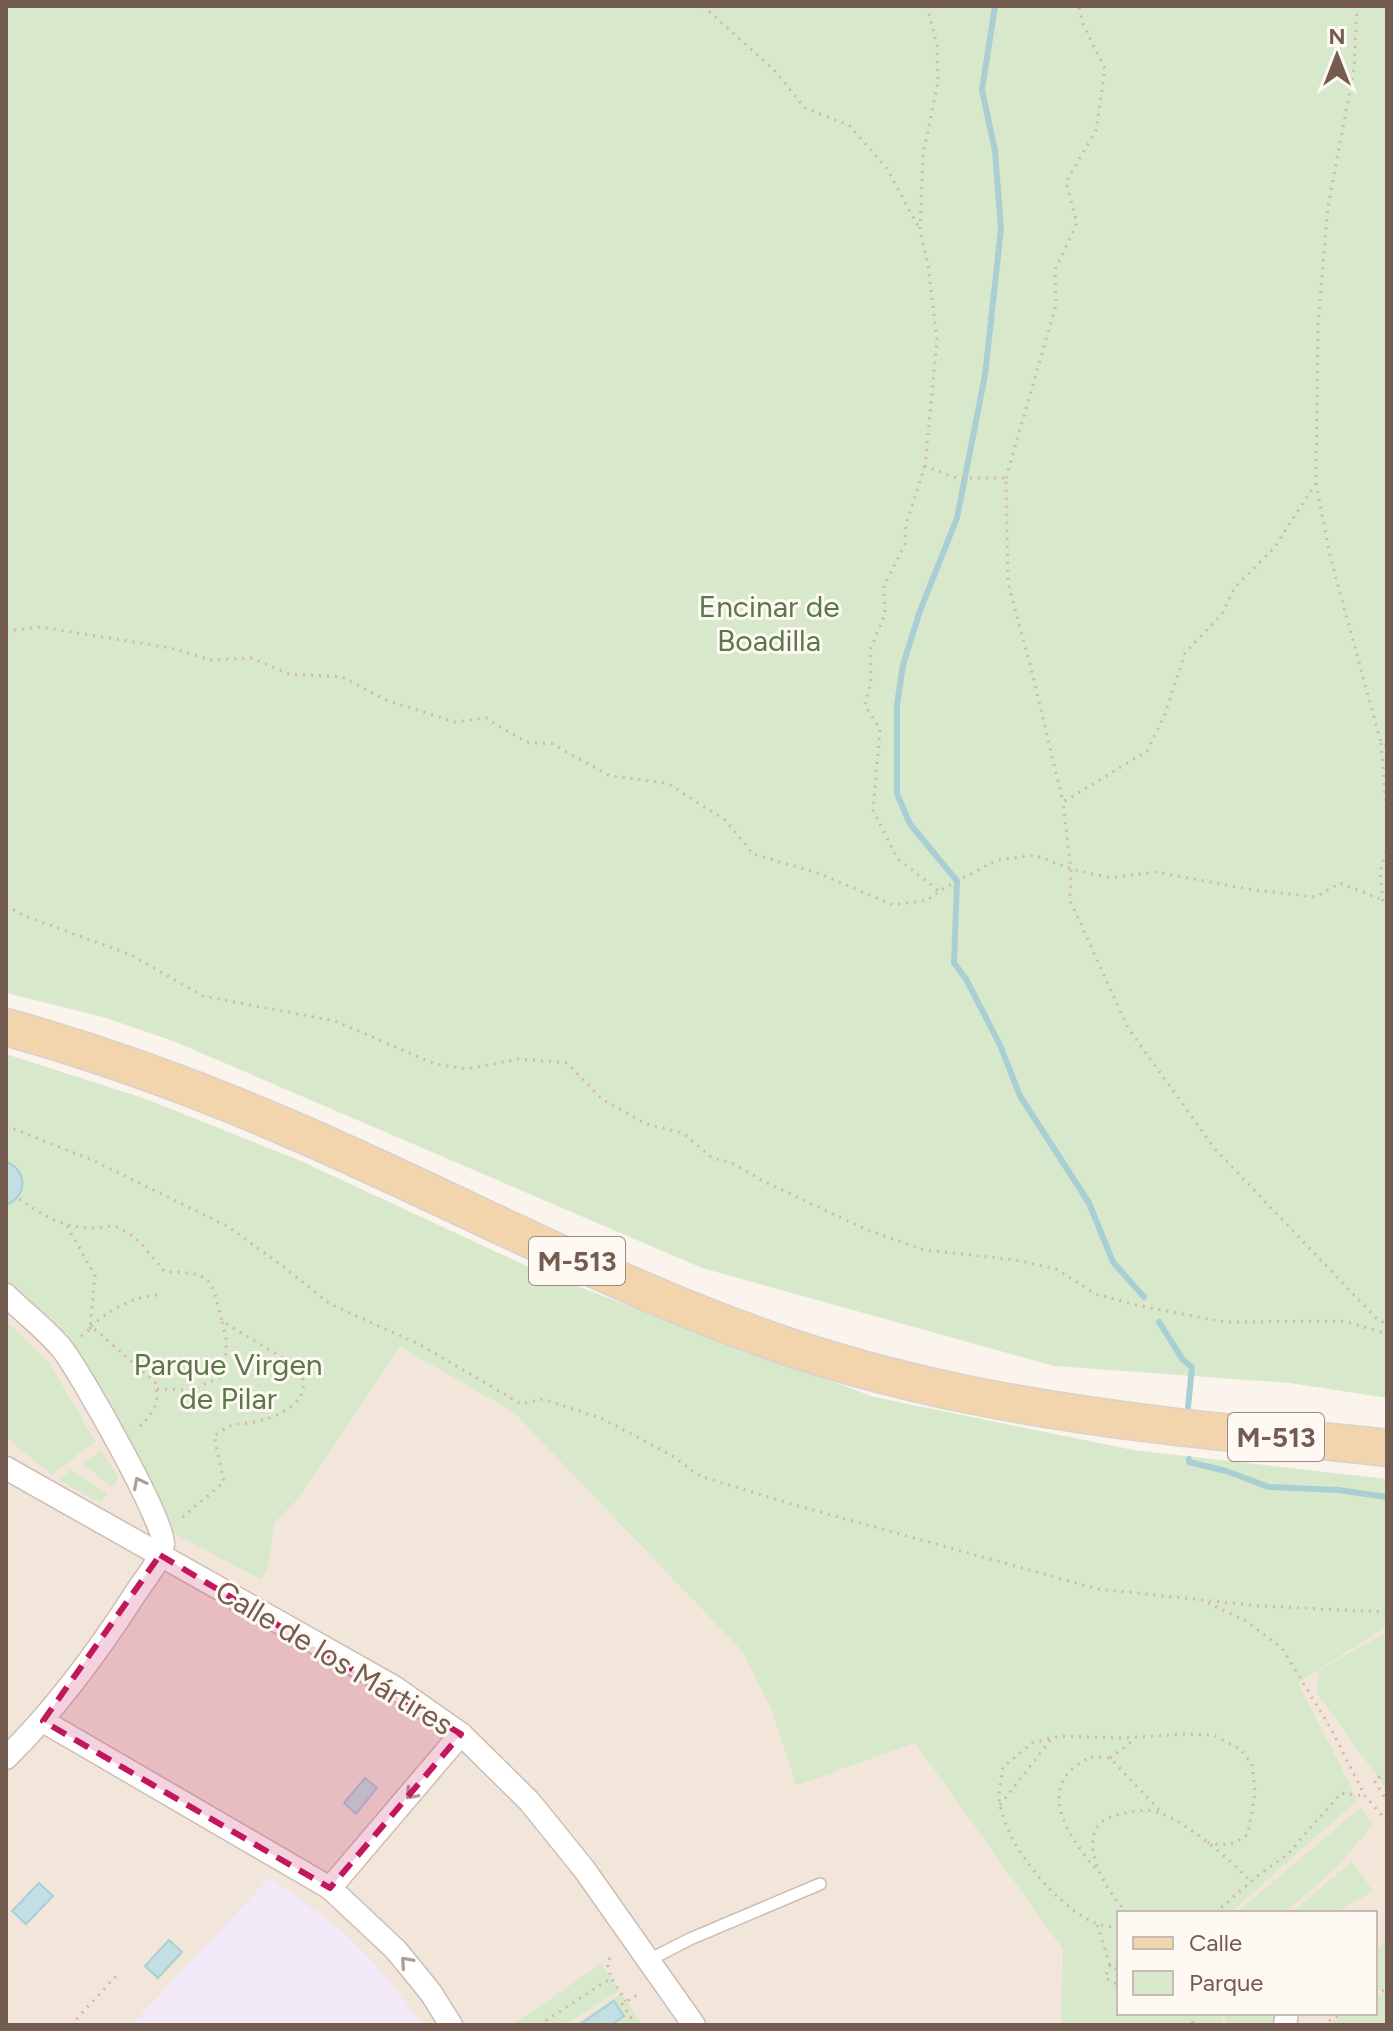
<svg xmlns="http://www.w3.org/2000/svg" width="1393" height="2031" font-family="Figtree,sans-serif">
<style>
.residential{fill:#f2e6db}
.education{fill:#f1e8f8}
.green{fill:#d8e8cb}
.water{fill:#c2e0e3;stroke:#a9cfd4;stroke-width:2}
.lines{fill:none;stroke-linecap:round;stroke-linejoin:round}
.stream{stroke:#a9cfd4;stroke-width:6}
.lane-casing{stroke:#cdbdb3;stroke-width:14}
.street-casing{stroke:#cdbdb3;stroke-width:25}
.primary-casing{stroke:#d8d1ce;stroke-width:39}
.path{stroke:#d3b7a9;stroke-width:3;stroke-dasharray:2 6;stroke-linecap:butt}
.lane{stroke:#fff;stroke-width:11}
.street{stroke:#fff;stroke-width:22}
.primary{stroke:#f2d5ac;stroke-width:36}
.oneway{stroke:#ac9d97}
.marked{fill:#c2185b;fill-opacity:0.2;stroke:#c2185b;stroke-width:6;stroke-dasharray:16 10;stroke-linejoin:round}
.labels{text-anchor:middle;stroke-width:6;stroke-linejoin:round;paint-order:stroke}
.shield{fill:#fef9f3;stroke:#9d8b82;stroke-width:2}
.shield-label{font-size:28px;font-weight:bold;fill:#745c51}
.park-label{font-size:30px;fill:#5a784a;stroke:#fef9f3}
.street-label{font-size:30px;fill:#745c51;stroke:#fef9f3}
</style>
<rect width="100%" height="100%" fill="#fbf4ec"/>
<g class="residential">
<polygon points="6,1129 325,1304 513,1412 744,1652 772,1711 796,1786 915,1743 1063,1950 1061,2025 6,2025"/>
<polygon points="1387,1626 1387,2025 1203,2025 1222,2024 1220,2013 1375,2013 1375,1913 1230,1913 1358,1800 1297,1683"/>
</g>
<polygon class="education" points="270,1877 339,1928 376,1965 424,2025 131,2025"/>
<g class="green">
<polygon points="6,6 1387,6 1387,1398 1290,1383 1054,1366 702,1268 173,1041 103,1017 6,993"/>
<polygon points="6,1054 146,1099 301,1161 542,1273 874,1397 1133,1450 1387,1479 1387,1626 1298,1683 1358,1800 1230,1913 1119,1913 1119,2013 1220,2013 1223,2024 1061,2025 1063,1950 915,1743 796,1786 772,1711 743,1652 513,1412 400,1347 295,1502 274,1523 269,1563 262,1580 167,1530 138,1468 6,1288"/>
<polygon points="6,1321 48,1361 95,1441 52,1475 6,1437"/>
<polygon points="100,1450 119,1478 112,1488 84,1464"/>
<polygon points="71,1469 107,1494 100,1503 59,1480"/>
<polygon points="1387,1632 1387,1790 1317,1693 1318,1671"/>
<polygon points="1360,1808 1374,1824 1332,1872 1284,1913 1236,1913"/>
<polygon points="1352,1861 1373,1891 1336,1913 1292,1913"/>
<polygon points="1387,1941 1387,1986 1375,1993 1375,1949"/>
<polygon points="601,1964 619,1990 566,2025 512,2025"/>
<polygon points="1387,1990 1387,2025 1326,2025 1347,2013 1375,2013 1375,1997"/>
<polygon points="621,1993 642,2025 575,2025"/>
<polygon points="1223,2013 1276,2013 1274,2025 1226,2023"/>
</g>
<g class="water">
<path d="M6,1162c22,8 22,34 0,43z"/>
<polygon points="365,1778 377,1788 356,1814 344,1803"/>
<polygon points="39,1883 53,1896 26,1924 12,1911"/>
<polygon points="169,1940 182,1952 158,1978 145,1966"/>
<polygon points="614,2001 624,2016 611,2025 579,2025"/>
</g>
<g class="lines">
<g class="stream">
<polyline points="995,6 982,90 995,151 1001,229 985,375 957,518 920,611 903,665 897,705 897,794 910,824 957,881 954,963 966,979 1000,1045 1020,1096 1089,1203 1113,1262 1144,1297"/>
<polyline points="1159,1322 1183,1360 1192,1367 1188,1407"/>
<polyline points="1189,1459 1189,1462 1226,1471 1269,1487 1338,1490 1387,1497"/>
</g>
<defs>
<polyline id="lane" points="649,1960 690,1939 820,1884"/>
<g id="street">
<path d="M6,1295c18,18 41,35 57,55 17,22 103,173 100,194 -2,17 -17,33 -26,47 -39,61 -80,117 -131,167"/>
<polyline points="6,1468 394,1687 461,1734 529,1801 584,1869 694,2025"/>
<polyline points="43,1721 330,1888 396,1950 431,1993 451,2025"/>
<polyline points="330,1888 461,1734"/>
<polyline points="1285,2025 1287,2013"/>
</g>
<path id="primary" d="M6,1027c96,27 190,61 282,101 161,69 316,154 481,212 129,46 265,70 400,86 72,9 145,13 218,22"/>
</defs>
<use href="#lane" class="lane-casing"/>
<use href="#street" class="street-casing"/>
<use href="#primary" class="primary-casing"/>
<g class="path">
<polyline points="703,6 774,70 805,108 849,125 886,167 919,228"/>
<polyline points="927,6 937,45 938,82 923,155 920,231 928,264 937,340 925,466 956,478 1006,478 1008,583 1031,668 1063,802"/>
<polyline points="1357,6 1354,69 1328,207 1318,325 1316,483 1330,556 1381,743 1387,746"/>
<polyline points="925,466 906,524 905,544 884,586 885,614 870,650 871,681 865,705 880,729 873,810 897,858 939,891"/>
<polyline points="1006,478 1056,305 1055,270 1077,223 1066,182 1096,130 1105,69 1083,24 1079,6"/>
<polyline points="1316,483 1274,548 1235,587 1222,614 1185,653 1165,714 1147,751 1063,802 1071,869 1070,900 1128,1028 1215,1149 1377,1319 1387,1325"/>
<polyline points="6,631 41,627 171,648 211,660 251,658 289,674 342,677 386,700 455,722 486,718 526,742 552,744 610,776 667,783 725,820 753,854 818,873 893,905 928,900 939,891 997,860 1035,855 1071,869 1111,878 1155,872 1254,890 1316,897 1340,883 1387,902"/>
<polyline points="1381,743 1387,816"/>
<polyline points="1383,901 1380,872 1387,849"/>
<polyline points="6,906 25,916 131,955 203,996 335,1021 435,1064 467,1069 519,1059 567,1063 603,1100 646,1124 683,1133 712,1158 732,1163 763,1181 865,1229 925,1250 1016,1260 1056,1269 1096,1294 1136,1305 1224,1322 1345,1321 1387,1334"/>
<polyline points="6,1126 90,1159 227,1226 280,1264 330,1304 419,1344 521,1404 543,1399 603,1419 671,1455 700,1476 788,1503 1098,1589 1260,1606 1387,1612"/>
<path d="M19,1199c24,17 45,29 76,29 8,0 16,-4 24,0 19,8 32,28 46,44 48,0 46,6 57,49l76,46c20,34 -20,51 -48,56 -7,1 -14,0 -20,3 -5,2 -11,7 -16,10l10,46 -46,39"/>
<polyline points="67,1226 95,1275 90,1329 79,1338"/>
<path d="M91,1326c19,-16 44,-31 69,-31"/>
<path d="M90,1329l1,-3 64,56c6,21 -4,36 -20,48"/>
<path d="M157,1389l34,1 28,-12c8,-24 10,-32 3,-56"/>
<polyline points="1208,1603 1246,1621 1282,1648 1330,1727 1365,1796 1387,1821"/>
<polyline points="1110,1758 1135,1739"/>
<polyline points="1387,1773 1374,1780 1387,1801"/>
<polyline points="1000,1805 1052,1738"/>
<path d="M1095,1868c-19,-23 -53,-66 -26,-96 5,-6 14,-10 20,-15l21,1 53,56"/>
<path d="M1127,1913c-23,-24 -61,-88 -7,-99 11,-2 26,-6 37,-2 30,10 72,46 94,70"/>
<polyline points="1215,1913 1256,1877 1288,1854 1341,1793 1365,1796"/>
<polyline points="1097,1925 1110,1965 1119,1971"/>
<path d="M1119,1928c-8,-2 -17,-2 -24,-5 -39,-17 -88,-77 -95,-119 -3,-11 2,-25 3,-37l29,-24 29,-7 62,2 63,-4 27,1 27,14 12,15 3,29 -7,41c-15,12 -25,12 -44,8"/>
<polyline points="610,1958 607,1963 611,1978"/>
<polyline points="1110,1965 1105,1978 1116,1984 1119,1981"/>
<polyline points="1375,1995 1387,1988"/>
<polyline points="1191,2013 1193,2025"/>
<polyline points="71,2025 118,1974"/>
<polyline points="539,2025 611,1978 626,2001"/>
<polyline points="636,2025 622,2004 639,1994"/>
<polyline points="1222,2025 1226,2025"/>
<polyline points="1322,2025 1343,2013"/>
</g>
<use href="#lane" class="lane"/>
<use href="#street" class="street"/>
<use href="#primary" class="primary"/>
</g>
<defs><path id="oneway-chevron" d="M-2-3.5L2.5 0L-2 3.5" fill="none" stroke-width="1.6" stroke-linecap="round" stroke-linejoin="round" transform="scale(2)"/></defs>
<g class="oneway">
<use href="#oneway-chevron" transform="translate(139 1483) rotate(-117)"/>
<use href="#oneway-chevron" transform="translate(411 1794) rotate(131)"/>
<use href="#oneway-chevron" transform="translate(406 1962) rotate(-131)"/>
</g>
<path class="marked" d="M160,1555l301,179 -131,154 -287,-167z"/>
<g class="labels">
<g class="shield">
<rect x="529" y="1237" width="96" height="48" rx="6"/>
<rect x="1228" y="1413" width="96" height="48" rx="6"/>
</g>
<g class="shield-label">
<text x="577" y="1271">M-513</text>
<text x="1276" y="1447">M-513</text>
</g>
<g class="park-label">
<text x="769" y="617">Encinar de<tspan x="769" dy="34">Boadilla</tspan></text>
<text x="228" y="1375">Parque Virgen<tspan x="228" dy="34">de Pilar</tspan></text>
</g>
<g class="street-label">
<text transform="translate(334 1658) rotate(31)" y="10">Calle de los Mártires</text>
</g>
</g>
<rect width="1393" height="2031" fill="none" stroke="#745c51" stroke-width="16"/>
<rect x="1117" y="1911" width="260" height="104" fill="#fef9f3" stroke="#c7bab2" stroke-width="2"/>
<rect x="1133" y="1937" width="40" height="12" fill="#f2d5ac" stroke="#c7bab2" stroke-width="2"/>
<text x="1189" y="1951" font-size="24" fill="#745c51">Calle</text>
<rect x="1133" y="1971" width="40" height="24" fill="#d8e8cb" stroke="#c7bab2" stroke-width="2"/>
<text x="1189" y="1991" font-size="24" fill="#745c51">Parque</text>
<g transform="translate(1337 56)" stroke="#fef9f3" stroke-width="6" paint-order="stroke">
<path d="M0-6L14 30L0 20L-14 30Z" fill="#745c51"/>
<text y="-12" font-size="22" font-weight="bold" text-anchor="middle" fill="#745c51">N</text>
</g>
</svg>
